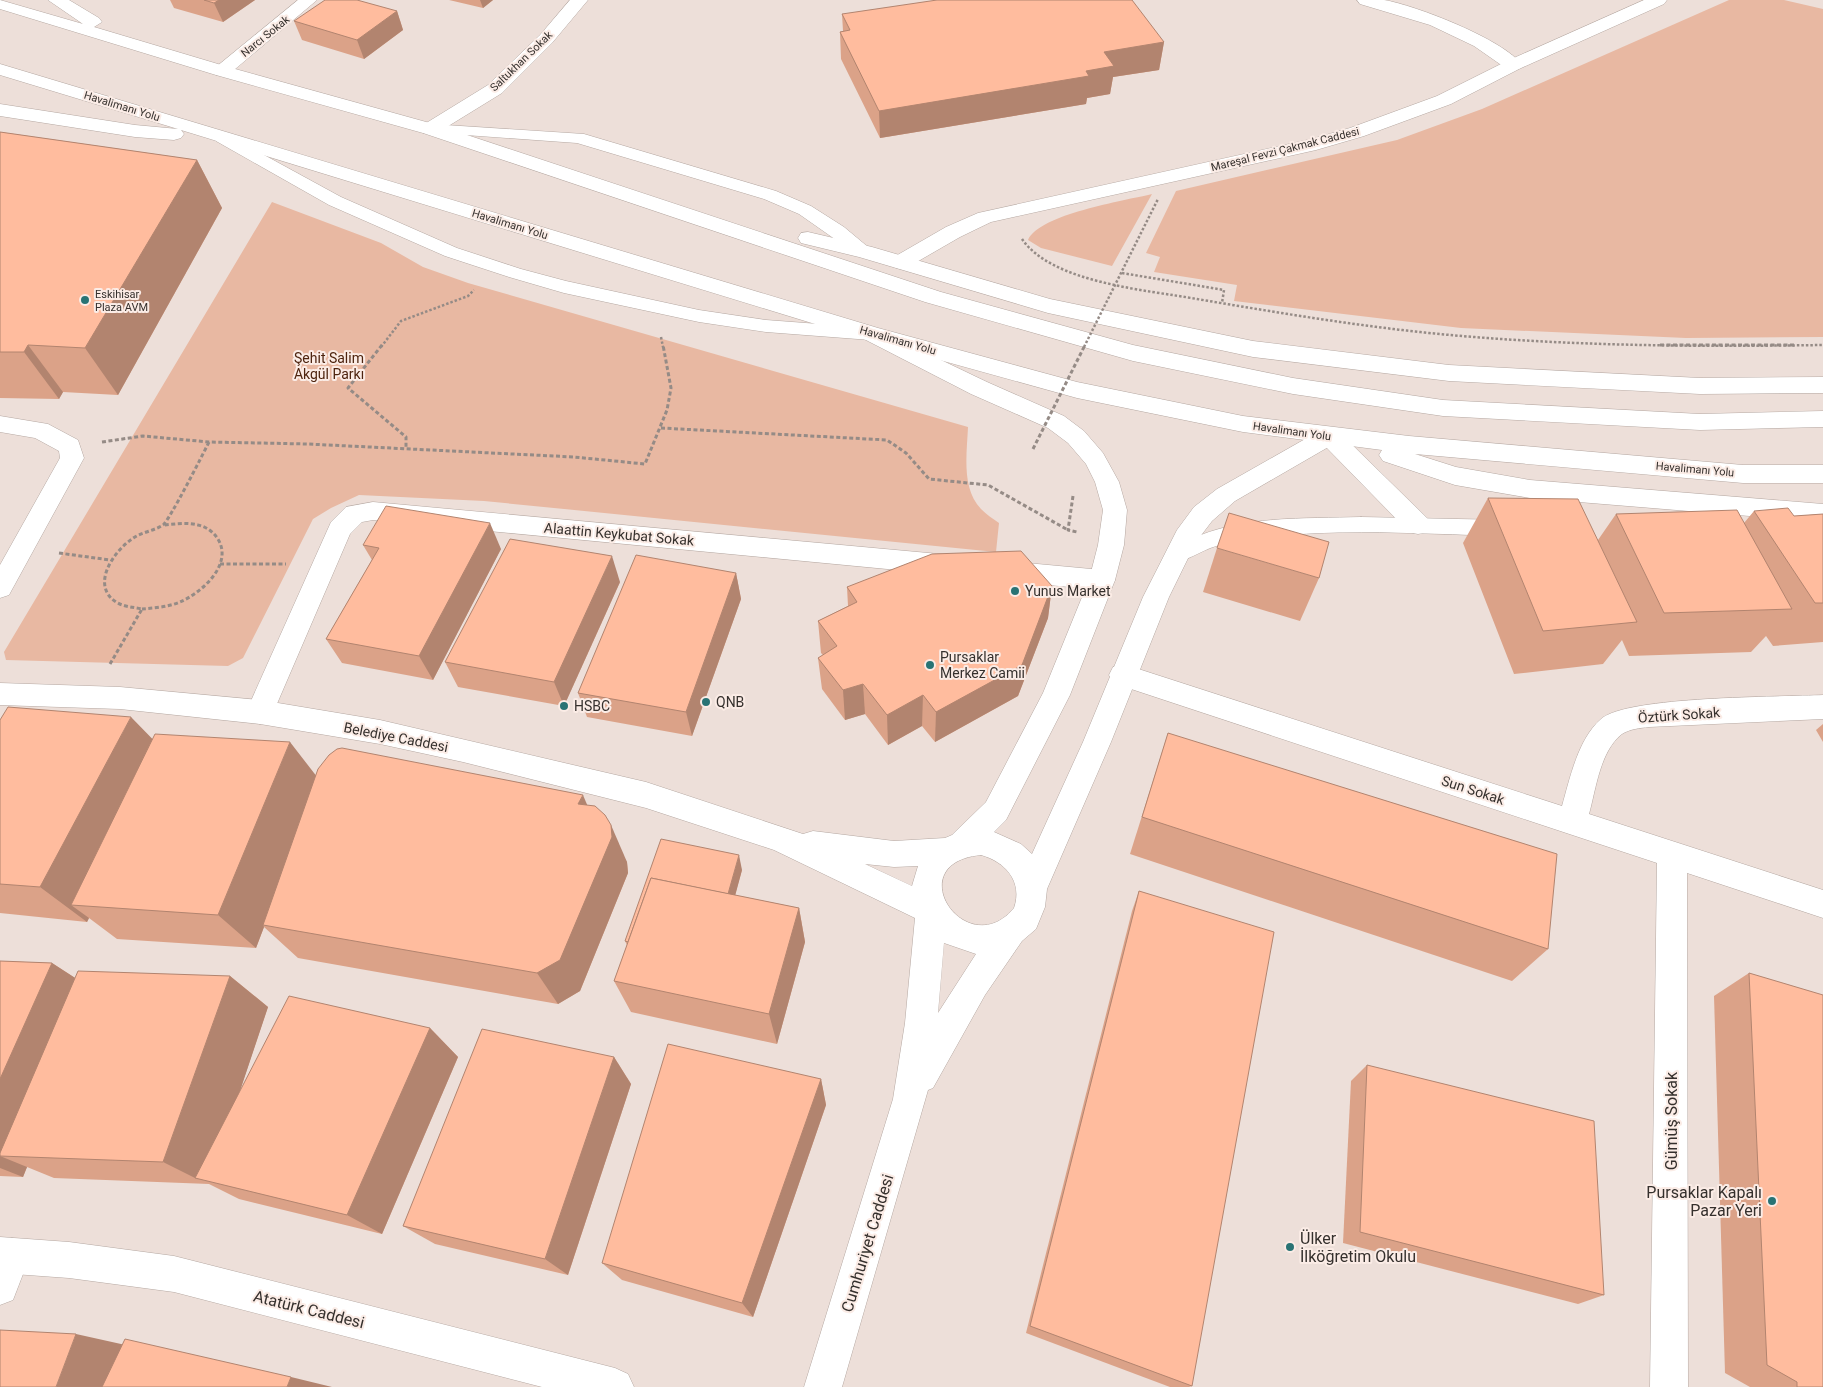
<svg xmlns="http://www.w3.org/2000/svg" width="1823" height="1387" font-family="Roboto,sans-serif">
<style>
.green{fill:#e8b8a2}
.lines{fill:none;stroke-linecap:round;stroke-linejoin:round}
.lane-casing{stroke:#b5a8a2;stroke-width:1}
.street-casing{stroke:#b5a8a2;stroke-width:1}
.secondary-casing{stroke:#b5a8a2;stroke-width:1}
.highway-casing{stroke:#b5a8a2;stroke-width:1}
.path-far1{stroke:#958b86;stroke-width:2.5;stroke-dasharray:2.5 2;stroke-linecap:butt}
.path{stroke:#958b86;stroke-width:3;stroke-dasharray:4 2.5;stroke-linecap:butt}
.lane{fill:#fff;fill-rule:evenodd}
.street{fill:#fff;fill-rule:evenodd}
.secondary{fill:#fff;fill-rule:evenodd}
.highway{fill:#fff;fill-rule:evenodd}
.path-bridge-far1{stroke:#958b86;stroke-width:2.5;stroke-dasharray:2.5 2;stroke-linecap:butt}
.path-bridge{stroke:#958b86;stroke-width:3;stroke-dasharray:4 2.5;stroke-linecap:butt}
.wall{fill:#dba288}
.shaded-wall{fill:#b2846f}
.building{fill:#ffbc9e;stroke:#b2846f}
.poi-dot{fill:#297374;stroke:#fbece6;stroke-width:2}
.labels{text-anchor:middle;stroke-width:4;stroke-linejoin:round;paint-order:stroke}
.far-street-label{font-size:11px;fill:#35302d;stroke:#fbece6}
.far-poi-label{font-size:11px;fill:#35302d;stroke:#fbece6;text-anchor:start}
.park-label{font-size:14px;fill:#4e240f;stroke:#fbece6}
.street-label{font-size:14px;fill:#35302d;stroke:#fbece6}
.poi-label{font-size:14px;fill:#35302d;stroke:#fbece6;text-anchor:start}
.near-street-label{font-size:16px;fill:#35302d;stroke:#fbece6}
.near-poi-label{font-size:16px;fill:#35302d;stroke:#fbece6;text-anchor:end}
</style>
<rect width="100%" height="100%" fill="#eddfd9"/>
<g class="green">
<polygon points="1729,0 1784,0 1823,9 1823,337 1686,338 1461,328 1234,301 1237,285 1154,272 1160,257 1146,253 1176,191 1397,140 1482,109"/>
<path d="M1152,194l-40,72 -71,-18 -13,-8c12,-26 95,-39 124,-46z"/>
<path d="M272,202l109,41 42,24 45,16 500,144c-1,26 -7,61 13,82 5,5 12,10 18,14l-3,29 -512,-51 -125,-6 -28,13 -18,11 -70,139 -15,8 -222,-6 -2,-8z"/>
</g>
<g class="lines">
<defs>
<g id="lane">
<polygon points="430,124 584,134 776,191 811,206 844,227 874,252 871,256 859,256 799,214 764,199 577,143 424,132 422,129 424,126"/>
<polygon points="222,132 341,197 457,248 521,269 566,281 699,310 766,320 871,328 878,330 881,334 878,338 871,340 766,332 699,322 564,293 509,277 445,256 329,205 216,141 214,137 216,133"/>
<path d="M1361,517l144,3 8,2 3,6 -3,6 -8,2c-90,-2 -198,-11 -285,9 -14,3 -28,13 -42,17l-8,-2 -3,-6c5,-8 13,-10 22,-14 53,-25 115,-21 172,-23z"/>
</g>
<g id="street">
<polygon points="298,0 317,0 228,75 216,75 213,71 216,67"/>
<polygon points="570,0 588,0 552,43 502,93 437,133 423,133 420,129 423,125 488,85 540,35"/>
<path d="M1357,0c9,0 19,0 27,0 31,5 121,40 138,65l-3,4h-12l-33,-23 -44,-21 -70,-21z"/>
<polygon points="0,416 48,424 78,440 84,458 9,595 0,598 0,565 60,458 59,451 35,438 0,432"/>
<polygon points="1329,428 1337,430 1427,518 1430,525 1427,532 1418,534 1409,532 1321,442 1317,436 1321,430"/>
<polygon points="373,502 950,555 959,558 963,565 959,572 950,575 373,520 362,522 350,534 270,720 260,724 250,720 246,712 331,522 346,507"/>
<polygon points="1005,561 1102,570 1111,573 1115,580 1111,587 1102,590 1005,581 996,578 992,571 996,564"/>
<path d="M1123,664l439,142c8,-28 16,-67 39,-87 26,-23 180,-22 222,-24v24l-174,8c-9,1 -19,2 -27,7 -22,17 -26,55 -33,80l234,76v28l-136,-45 1,514h-38l7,-524 -544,-180 -4,-8 4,-8z"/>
<polygon points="12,1238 25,1243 30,1256 13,1300 0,1305 0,1243"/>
</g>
<g id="secondary">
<polygon points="1644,0 1667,0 1664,4 1519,69 1451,104 1364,136 1316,150 991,222 960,237 908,267 901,269 894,267 890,262 894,257 946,227 978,213 1312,139 1350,128 1437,96 1507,61"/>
<path d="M872,327l115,55 77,34 20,15 19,22 16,29 8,28 -3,35 -9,35 -45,115 -64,125 -12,12 27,12 11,10 51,-112 60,-145 34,-67 17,-23 23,-18 104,-59 8,-2 8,2 4,6 -4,6 -102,59 -23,20 -16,21 -27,55 -58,145 -64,147 -2,18 -9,22 -14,12 -37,54 -52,93 -5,2 -86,297h-38l89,-288 12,-76 10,-105 -141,-68 -128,-42 -183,-46 -83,-18 -120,-20 -140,-15 -120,-4v-22l120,4 140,13 120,20 266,62 157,52 10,-3 81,10 51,-3 7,-3 34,-33 57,-109 46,-113 9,-35 5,-35 -8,-28 -9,-18 -18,-21 -20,-15 -77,-34 -107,-55 -3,-5 3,-5zM981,855c25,7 42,27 33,53 -47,57 -117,-45 -33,-53zM865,864l29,3 24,-1 -6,20zM944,943l32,11 -38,59z"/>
<polygon points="0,1237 69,1242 174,1256 615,1368 628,1374 634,1387 542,1387 174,1292 69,1278 0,1273"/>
</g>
<g id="highway">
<polygon points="0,0 83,24 48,0 69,0 99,18 102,22 94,27 228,67 437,125 941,292 1133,345 1293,378 1443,400 1700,414 1823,411 1823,427 1700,430 1443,416 1293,394 1133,361 925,302 423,133 216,75 0,9"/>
<polygon points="0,64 878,328 1077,382 1243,416 1409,436 1743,465 1823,465 1823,483 1743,483 1415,454 1456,467 1530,480 1823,504 1823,522 1530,498 1455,485 1383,461 1379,455 1382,450 1243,432 1077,398 864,339 181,130 184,134 181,138 174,140 135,137 0,116 0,104 135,125 178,129 0,75"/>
<polygon points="808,232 872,247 1050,299 1253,341 1449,365 1700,378 1823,377 1823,393 1700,394 1449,381 1253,357 1048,313 859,257 801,243 798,238 801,233"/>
</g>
</defs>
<use href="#lane" class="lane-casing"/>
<use href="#street" class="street-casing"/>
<use href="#secondary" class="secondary-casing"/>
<use href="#highway" class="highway-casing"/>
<g class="path-far1">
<path d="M1022,239c30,44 125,51 175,60 77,13 154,26 232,34 131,13 263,14 394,12"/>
<polyline points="1122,273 1224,290 1222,303"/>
<polyline points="661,337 663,347"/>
<polyline points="381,347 401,321 468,296 474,290"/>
</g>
<g class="path">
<polyline points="382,345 348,388 406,437 406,449"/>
<polyline points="1660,345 1794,345"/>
<polyline points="661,428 887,440 906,453 929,479 988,485 1068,530"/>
<polyline points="102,442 143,436 209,442 308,444 574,457 645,464 667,410 671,388 663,345"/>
<polyline points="1073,496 1068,530 1077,532"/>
<polyline points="59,553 110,560"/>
<polyline points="220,564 286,564"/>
<path d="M142,609c12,-1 26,-2 38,-7 21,-9 52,-36 39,-61 -4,-8 -12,-14 -21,-16 -10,-3 -23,-1 -34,0"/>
<path d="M110,664l32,-55c-9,-2 -18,-2 -26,-7 -26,-17 -2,-51 16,-63 9,-7 22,-8 31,-14 6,-4 40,-71 46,-83"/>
</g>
<use href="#lane" class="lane"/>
<use href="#street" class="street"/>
<use href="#secondary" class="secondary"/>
<use href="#highway" class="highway"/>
<polyline class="path-bridge-far1" points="1084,347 1158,199"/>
<polyline class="path-bridge" points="1033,449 1085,345"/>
</g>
<g class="wall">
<polygon points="170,0 255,0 223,22 174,8"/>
<polygon points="449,0 493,0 483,8"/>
<polygon points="397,11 403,30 364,59 302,40 294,21"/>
<polygon points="842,14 1164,42 1159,70 1113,77 1110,94 1087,98 1086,104 880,138 841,59 840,32 843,31"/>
<polygon points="0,132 197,160 222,208 118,395 63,392 59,399 0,398"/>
<polygon points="1488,498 1598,540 1616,514 1744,523 1754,511 1794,516 1823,514 1823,642 1773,646 1766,636 1751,652 1629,656 1622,640 1603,664 1514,674 1463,543"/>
<polygon points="363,545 501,549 433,680 342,663 326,639 372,560"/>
<polygon points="1217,548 1319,578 1300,621 1203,592"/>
<polygon points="736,573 741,599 692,736 587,717 578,693"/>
<polygon points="620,582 564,706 458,687 445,662"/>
<polygon points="1052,586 1048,618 1018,696 935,742 922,726 888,745 865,714 845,720 822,689 818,658 823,655 821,653 818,621 848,606 847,587"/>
<polygon points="0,720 152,739 316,775 587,805 627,862 628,873 580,991 558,1004 298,958 264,927 256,948 117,939 89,918 87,922 0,913"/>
<polygon points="1823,724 1823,742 1816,730"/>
<polygon points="1168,733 1548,949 1512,981 1130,854"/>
<polygon points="742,870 735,895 799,908 805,942 777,1044 631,1012 614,981 627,945 625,941"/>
<polygon points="1139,891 1192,1386 1189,1387 1170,1387 1026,1333 1132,911"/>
<polygon points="0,961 52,963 75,978 230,976 268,1007 239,1093 430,1028 458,1057 382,1234 239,1199 209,1184 54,1178 27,1167 23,1177 0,1176"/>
<polygon points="1749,973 1823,1387 1750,1387 1725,1373 1714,996"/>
<polygon points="614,1057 631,1084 568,1275 435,1244 403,1226"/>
<polygon points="1367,1065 1604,1295 1578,1304 1343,1243 1351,1081"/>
<polygon points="821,1079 826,1105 753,1317 622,1280 602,1263"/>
</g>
<g class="shaded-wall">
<polygon points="219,0 255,0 223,22 214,3"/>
<polygon points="480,0 493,0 483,8"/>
<polygon points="397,11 403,30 364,59 357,40"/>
<polygon points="1164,42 1159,70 1113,77 1110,94 1087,98 1086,104 880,138 879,111 1086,71 1104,52"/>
<polygon points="197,160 222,208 118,395 85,348"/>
<polygon points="28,345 63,392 59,399 24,352"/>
<polygon points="490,523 501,549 433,680 419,656"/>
<polygon points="612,556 620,582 564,706 554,682"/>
<polygon points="736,573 741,599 692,736 686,712"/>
<polygon points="1052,586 1048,618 1018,696 935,742 936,712"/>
<polygon points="863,684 865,714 845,720 843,690"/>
<polygon points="923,695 922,726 888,745 887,715"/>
<polygon points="131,717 170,757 71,905 89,918 87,922 40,887"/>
<polygon points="290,742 321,782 263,925 264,927 256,948 218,915"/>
<polygon points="583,795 599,833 578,804"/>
<polygon points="611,825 627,862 628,873 580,991 558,1004 537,973"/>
<polygon points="739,855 742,870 727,926 723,912"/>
<polygon points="799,908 805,942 777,1044 769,1014"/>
<polygon points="52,963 100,994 0,1156 0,1079"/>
<polygon points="230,976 268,1007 210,1181 195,1178 163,1162"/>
<polygon points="430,1028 458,1057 382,1234 347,1215"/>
<polygon points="614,1057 631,1084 568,1275 545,1259"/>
<polygon points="821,1079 826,1105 753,1317 742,1303"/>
<polygon points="0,1156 27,1167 23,1177 0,1168"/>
<polygon points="76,1334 130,1346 116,1387 56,1387"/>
<polygon points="291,1377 332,1387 287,1387"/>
</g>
<g class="building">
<polygon points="204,0 219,0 214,3"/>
<polygon points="325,0 357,0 397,11 357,40 294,21"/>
<polygon points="937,0 1132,0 1164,42 1104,52 1114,66 1086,71 1089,76 879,111 840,32 850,30 842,14"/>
<polygon points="0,132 197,160 85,348 28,345 24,352 0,352"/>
<polygon points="1488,498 1578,499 1637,622 1543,631"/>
<polygon points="386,506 490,523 419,656 326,639 379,548 363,545"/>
<polygon points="1788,508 1794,516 1823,514 1823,603 1815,603 1754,511"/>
<polygon points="1737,510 1792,609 1664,613 1616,514"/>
<polygon points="1229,513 1329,542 1319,578 1217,548"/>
<polygon points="510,539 612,556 554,682 445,662"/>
<polygon points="1021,551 1052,586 1022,665 936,712 923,695 887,715 863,684 843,690 818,658 837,646 818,621 857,602 847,587 932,554"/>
<polygon points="636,555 736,573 686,712 578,693"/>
<polygon points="8,707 131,717 40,887 0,884 0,720"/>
<polygon points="1168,733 1557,854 1548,949 1142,817"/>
<polygon points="155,734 290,742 218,915 71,905"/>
<polygon points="342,748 583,795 578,804 595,806 605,815 611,825 612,837 560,960 537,973 263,925 318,769 329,755 337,749"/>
<polygon points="661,839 739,855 728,894 651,878 628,942 625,941"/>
<polygon points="651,878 799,908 769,1014 614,981"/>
<polygon points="1139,891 1274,932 1192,1386 1030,1326"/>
<polygon points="0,961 52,963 0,1079"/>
<polygon points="78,971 230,976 163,1162 0,1156 0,1153"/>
<polygon points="1749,973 1823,995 1823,1387 1797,1387 1797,1382 1767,1365"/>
<polygon points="289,996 430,1028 347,1215 195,1178"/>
<polygon points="482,1029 614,1057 545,1259 403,1226"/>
<polygon points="668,1044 821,1079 742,1303 602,1263"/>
<polygon points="1367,1065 1594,1121 1604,1295 1360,1232"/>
<polygon points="0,1330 76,1334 56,1387 0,1387"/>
<polygon points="125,1339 291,1377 287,1387 102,1387"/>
</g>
<g class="poi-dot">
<circle cx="85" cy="300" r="5"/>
<circle cx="1015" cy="591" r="5"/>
<circle cx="930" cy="665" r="5"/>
<circle cx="706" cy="702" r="5"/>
<circle cx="564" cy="706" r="5"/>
<circle cx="1772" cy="1201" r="5"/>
<circle cx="1290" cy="1247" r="5"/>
</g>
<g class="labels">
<g class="far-street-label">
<text transform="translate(265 36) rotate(-39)" y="4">Narcı Sokak</text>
<text transform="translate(521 61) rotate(-44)" y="4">Saltukhan Sokak</text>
<text transform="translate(122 106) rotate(17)" y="4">Havalimanı Yolu</text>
<text transform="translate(1285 149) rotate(-14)" y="4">Mareşal Fevzi Çakmak Caddesi</text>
<text transform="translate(510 224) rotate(17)" y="4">Havalimanı Yolu</text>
<text transform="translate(898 340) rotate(16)" y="4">Havalimanı Yolu</text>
<text transform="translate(1292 431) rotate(8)" y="4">Havalimanı Yolu</text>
<text transform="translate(1695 469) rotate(5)" y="4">Havalimanı Yolu</text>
</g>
<g class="far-poi-label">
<text x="95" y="298">Eskihisar<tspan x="95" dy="13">Plaza AVM</tspan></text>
</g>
<g class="park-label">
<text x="329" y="363">Şehit Salim<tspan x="329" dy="16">Akgül Parkı</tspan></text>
</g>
<g class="street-label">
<text transform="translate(619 534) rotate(5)" y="5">Alaattin Keykubat Sokak</text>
<text transform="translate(1679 715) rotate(-4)" y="5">Öztürk Sokak</text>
<text transform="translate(396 737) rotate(11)" y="5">Belediye Caddesi</text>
<text transform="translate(1473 790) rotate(18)" y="5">Sun Sokak</text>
</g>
<g class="poi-label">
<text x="1025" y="596">Yunus Market</text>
<text x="940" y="662">Pursaklar<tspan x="940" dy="16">Merkez Camii</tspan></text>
<text x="716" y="707">QNB</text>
<text x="574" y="711">HSBC</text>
</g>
<g class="near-street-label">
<text transform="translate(1671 1121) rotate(-90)" y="6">Gümüş Sokak</text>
<text transform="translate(867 1243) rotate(-73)" y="6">Cumhuriyet Caddesi</text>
<text transform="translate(309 1309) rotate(14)" y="6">Atatürk Caddesi</text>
</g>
<g class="near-poi-label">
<text x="1762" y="1198">Pursaklar Kapalı<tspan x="1762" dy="18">Pazar Yeri</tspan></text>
<text x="1300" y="1244" text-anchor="start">Ülker<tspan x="1300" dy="18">İlköğretim Okulu</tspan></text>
</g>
</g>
</svg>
